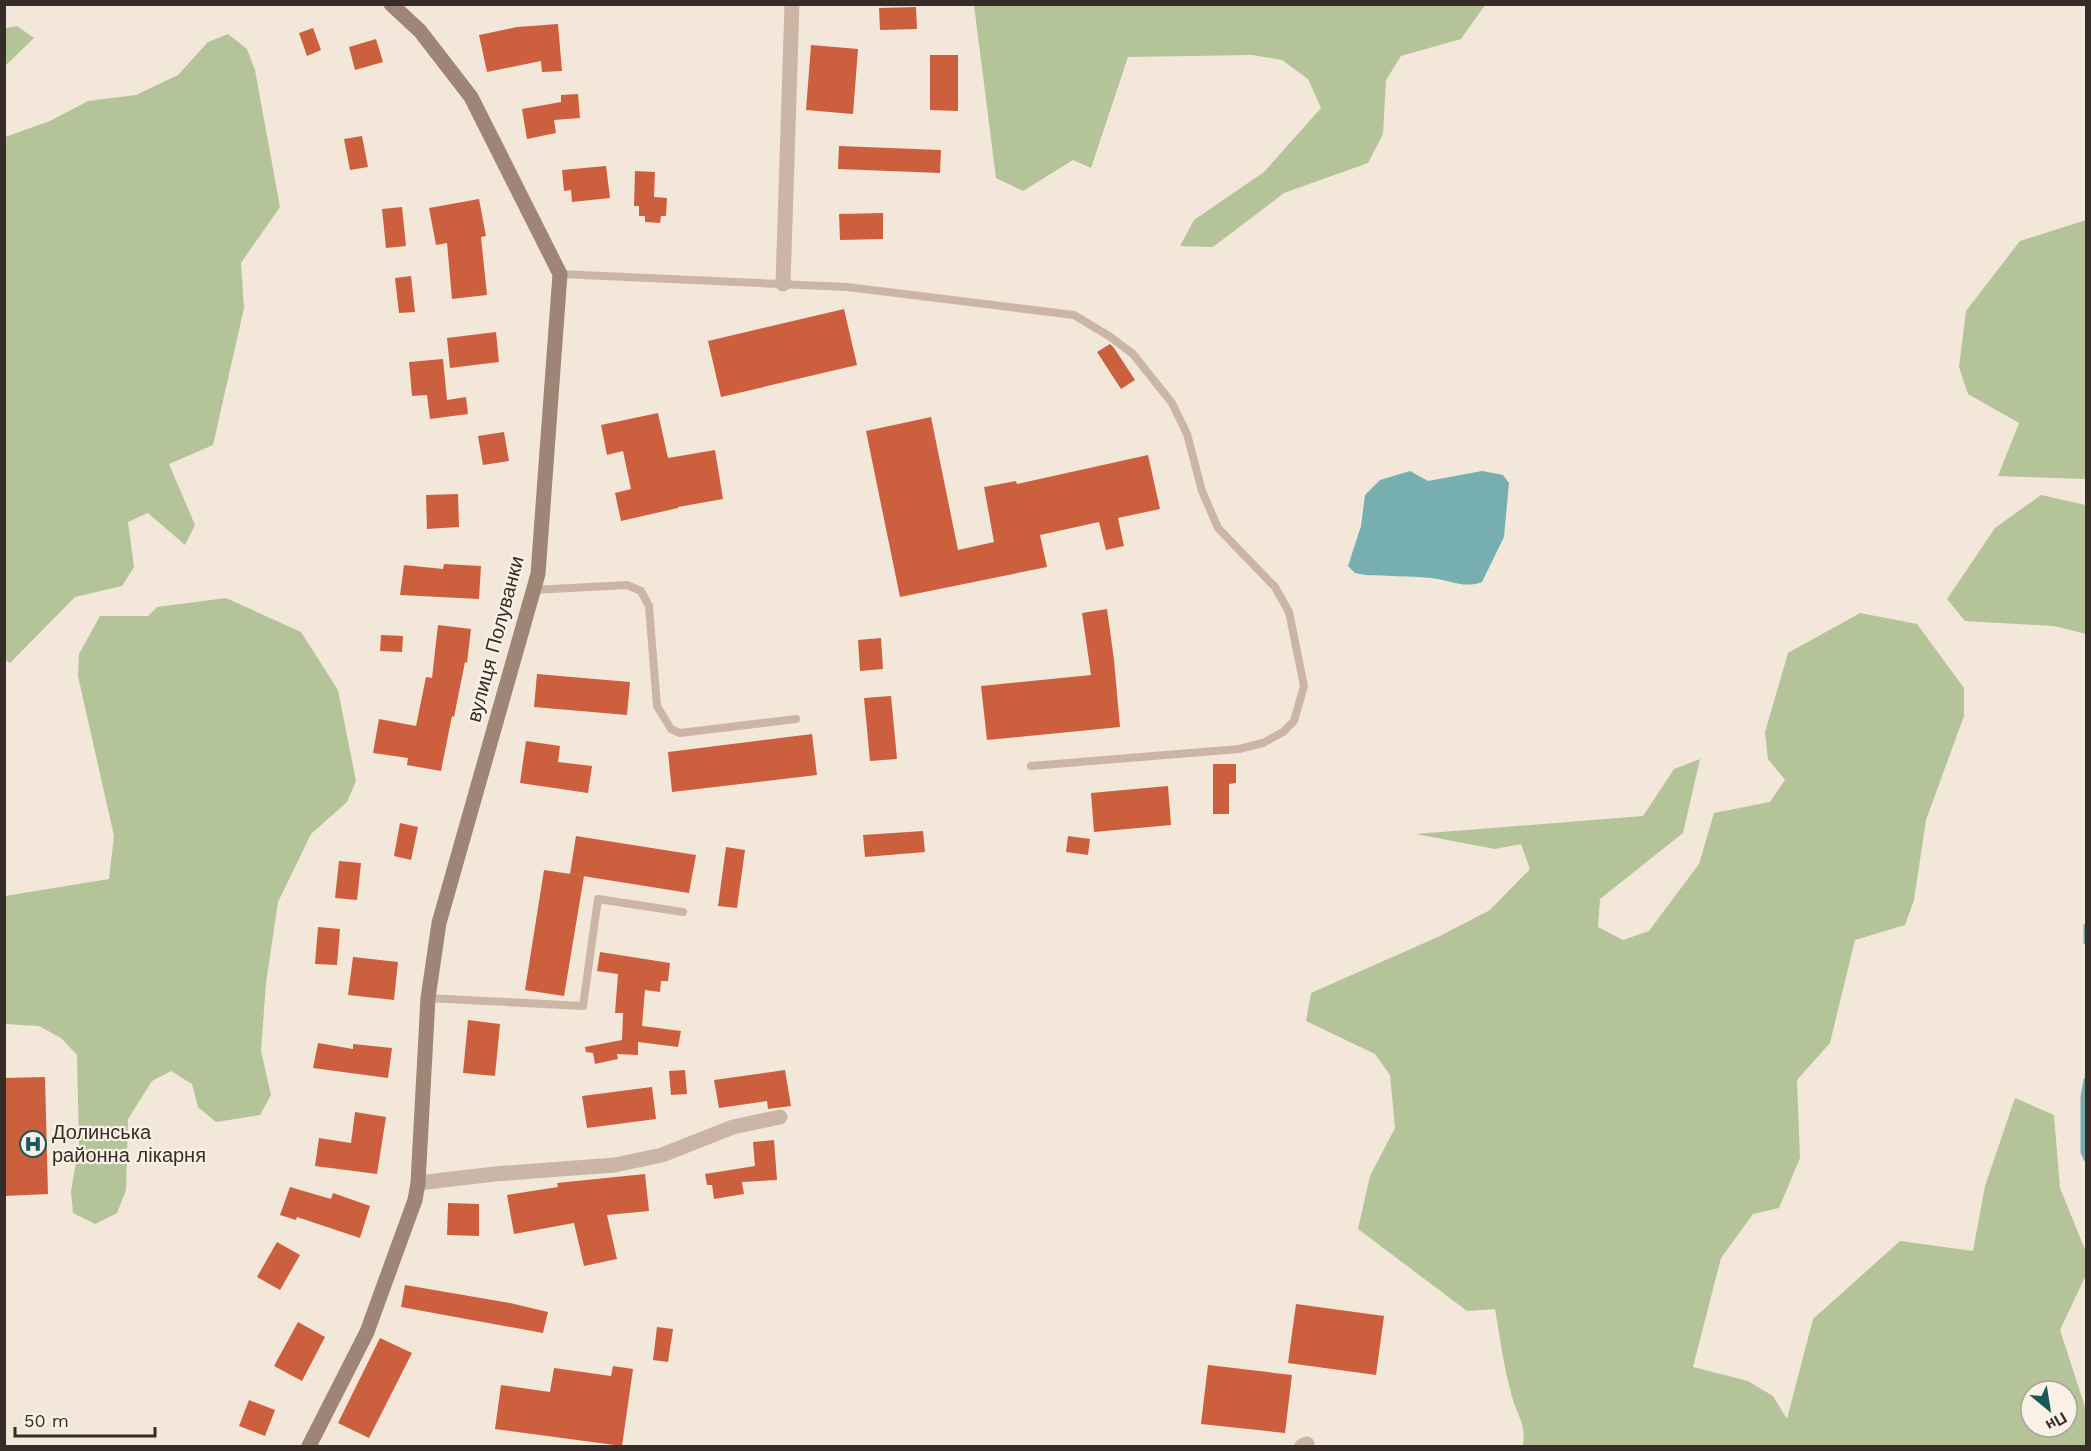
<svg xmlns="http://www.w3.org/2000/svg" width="2091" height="1451" font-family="'Work Sans',sans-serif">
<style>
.green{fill:#b5c399;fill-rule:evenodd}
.water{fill:#77afb1}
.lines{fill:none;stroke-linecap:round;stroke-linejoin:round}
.stream{stroke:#77afb1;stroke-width:5}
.building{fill:#cc603e}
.lane{stroke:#cbb6a5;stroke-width:8}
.street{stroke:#cbb6a5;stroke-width:15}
.secondary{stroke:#9f8576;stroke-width:15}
.labels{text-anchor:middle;stroke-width:4.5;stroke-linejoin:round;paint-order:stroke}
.street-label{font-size:20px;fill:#372c27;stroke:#faf1e6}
.poi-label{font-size:20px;fill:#372c27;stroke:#faf1e6;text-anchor:start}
</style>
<rect width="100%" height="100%" fill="#f3e7da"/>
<g class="green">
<polygon points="974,5 975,4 1485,5 1461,39 1401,56 1386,80 1383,134 1368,163 1284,193 1213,247 1180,246 1194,220 1264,172 1321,108 1308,79 1282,60 1252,55 1128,57 1091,168 1073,160 1023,191 996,178"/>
<polygon points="17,26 34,38 5,66 5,28"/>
<polygon points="228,34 247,49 255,70 280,207 241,263 244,308 213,445 169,464 195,525 185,545 148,513 128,522 134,567 122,586 75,597 10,663 4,659 5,137 50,121 88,101 136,95 178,75 208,42"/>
<polygon points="2086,220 2086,479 1998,476 2019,423 1968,394 1959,367 1966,311 2020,241"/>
<polygon points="2041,495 2086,505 2086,634 2054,626 1965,621 1947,599 1995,528"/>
<polygon points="226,598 301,632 338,690 356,781 347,802 311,834 278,902 266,983 261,1051 271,1095 260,1115 216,1122 198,1107 192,1084 171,1071 152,1081 128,1119 126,1190 117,1213 95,1224 73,1213 71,1191 79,1145 77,1055 61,1038 39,1026 5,1024 5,896 109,879 114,836 78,676 79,654 100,616 148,616 157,607"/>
<path d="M1860,613l57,11 47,64v28l-38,104 -12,80 -9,25 -50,15 -25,103 -33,37 3,78 -21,50 -26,6 -32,44 -28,109 55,14 25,15 14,23 26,-100 87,-78 73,10 12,-65 30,-88 39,17 6,73 26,64v23l-26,55 26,80v36h-563c3,-22 -5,-29 -11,-49 -8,-29 -12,-59 -17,-88l-28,2 -109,-82 12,-53 25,-48 -5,-53 -15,-21 -69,-33 5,-28 129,-57 50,-26 40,-41 -9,-25 -26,5 -79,-15 227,-18 31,-47 26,-10 -17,74 -83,66 -2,28 25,13 26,-9 50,-67 15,-51 56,-11 15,-22 -17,-21 -3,-27 23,-79zM2031,1391h36v36h-36z"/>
</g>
<path class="water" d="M1410,471l18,10 54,-10 21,4 6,8 -5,54 -22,45c-18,7 -32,-2 -51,-4 -22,-2 -44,-2 -66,-3l-10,-2 -7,-7 13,-40 4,-31 15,-15z"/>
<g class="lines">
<g class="stream">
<polyline points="2086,926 2086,942"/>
<polyline points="2086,1080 2083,1097 2083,1152 2086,1159"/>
</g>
</g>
<g class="building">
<polygon points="916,7 917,29 880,30 879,8"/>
<polygon points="558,24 562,71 542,72 541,61 487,72 479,35 517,27"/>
<polygon points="313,28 321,50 307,56 299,33"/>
<polygon points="376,39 383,62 355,70 349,47"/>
<polygon points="811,45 858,49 853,114 806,110"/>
<polygon points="930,55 958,55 958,111 930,110"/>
<polygon points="578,94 580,118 554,120 556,133 527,139 522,109 561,102 561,95"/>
<polygon points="362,136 368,167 350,170 344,139"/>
<polygon points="839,146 941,150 940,173 838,169"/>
<polygon points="606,166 610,198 572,202 571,190 564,191 562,170"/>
<polygon points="635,171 655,172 654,197 667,198 666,216 661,216 660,223 645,222 645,216 639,216 639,206 634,206"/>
<polygon points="479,199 486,236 481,237 487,295 452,299 447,243 436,245 429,208"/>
<polygon points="402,207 406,246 386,248 382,209"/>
<polygon points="883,213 883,239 840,240 839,214"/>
<polygon points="411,276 415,312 399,313 395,278"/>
<polygon points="844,309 857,365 721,397 708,341"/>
<polygon points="496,332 499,362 450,368 447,338"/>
<polygon points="1110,344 1114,348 1135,380 1121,389 1097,352"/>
<polygon points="443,359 447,400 466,397 468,414 430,419 427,395 412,396 409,362"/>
<polygon points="658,413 668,458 715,450 723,499 678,507 678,508 621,521 615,493 631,489 623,451 607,455 601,425"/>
<polygon points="931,417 958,550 994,542 984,487 1016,481 1017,484 1148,455 1160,509 1118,518 1124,546 1106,550 1099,522 1040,535 1047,567 900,597 866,431"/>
<polygon points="504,432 509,461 483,465 478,436"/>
<polygon points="458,494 459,527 427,529 426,495"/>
<polygon points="444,564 481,566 479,599 400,595 404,565 443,569"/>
<polygon points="1107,609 1114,660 1120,727 987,740 981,686 1091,675 1082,613"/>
<polygon points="438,625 471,629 467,663 465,662 454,717 452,716 441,771 407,765 408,758 373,753 379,719 416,726 426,677 432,678"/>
<polygon points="381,635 403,636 402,652 380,651"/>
<polygon points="881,638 883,669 860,671 858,640"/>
<polygon points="537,674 630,682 627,715 534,707"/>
<polygon points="891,696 897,759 870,761 864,698"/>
<polygon points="812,734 817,775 672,792 668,752"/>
<polygon points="526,741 560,746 558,762 592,766 588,793 520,783"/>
<polygon points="1213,764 1236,764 1236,783 1229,784 1229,814 1213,814"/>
<polygon points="1168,786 1171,825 1094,832 1091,793"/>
<polygon points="400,823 418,827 411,860 394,856"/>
<polygon points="923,831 925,852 865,857 863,835"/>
<polygon points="576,836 696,855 689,893 570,874"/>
<polygon points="1068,836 1090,839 1088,855 1066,852"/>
<polygon points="726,847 745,850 737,908 718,906"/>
<polygon points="339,861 361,863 357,900 335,898"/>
<polygon points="544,870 584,876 564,996 525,990"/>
<polygon points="318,927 340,929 337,965 315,964"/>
<polygon points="600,952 670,963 668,981 661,981 660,992 645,990 642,1026 681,1031 678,1047 638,1042 638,1055 617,1054 618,1059 595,1064 593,1053 586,1052 585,1047 622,1040 623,1013 615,1013 618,974 597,971"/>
<polygon points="353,957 398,962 394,1000 348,995"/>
<polygon points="468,1020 500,1024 495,1076 463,1073"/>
<polygon points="318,1043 353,1049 353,1044 392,1048 388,1078 313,1068"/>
<polygon points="685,1070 687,1094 671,1095 669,1071"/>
<polygon points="785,1070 791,1106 768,1109 767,1101 719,1108 714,1080"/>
<polygon points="45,1077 48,1194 4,1196 4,1078"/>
<polygon points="652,1087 656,1119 587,1128 582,1096"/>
<polygon points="355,1112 386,1117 377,1174 315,1166 319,1138 351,1143"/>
<polygon points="774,1140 777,1180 742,1182 744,1194 714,1199 712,1185 707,1185 705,1174 755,1166 753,1142"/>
<polygon points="645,1174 649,1211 607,1215 617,1259 584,1266 574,1223 514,1234 507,1195 558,1187 557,1183"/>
<polygon points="290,1187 331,1199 333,1193 370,1206 360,1238 297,1217 296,1220 280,1215"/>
<polygon points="448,1203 479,1204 479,1236 447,1235"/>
<polygon points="277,1242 300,1255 280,1290 257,1277"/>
<polygon points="405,1285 510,1303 548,1312 543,1333 401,1307"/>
<polygon points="1296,1304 1384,1316 1376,1375 1288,1363"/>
<polygon points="298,1322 325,1337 302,1381 274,1366"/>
<polygon points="657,1327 673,1329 668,1362 653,1360"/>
<polygon points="380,1338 412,1353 369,1438 338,1423"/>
<polygon points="1208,1365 1292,1375 1285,1433 1201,1424"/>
<polygon points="613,1366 633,1369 622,1446 495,1429 501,1385 550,1392 554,1368 611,1376"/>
<polygon points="249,1400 275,1410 265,1436 239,1426"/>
</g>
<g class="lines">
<g class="lane">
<polyline points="560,274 847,287 1074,315 1109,336 1133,354 1172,403 1187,434 1202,491 1218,528 1275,587 1289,612 1304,686 1294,721 1283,732 1263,743 1239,749 1031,766"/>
<polyline points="533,590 627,585 641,591 649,606 657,706 671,729 680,733 796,719"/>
<polyline points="428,998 583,1006 598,899 683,912"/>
</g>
<g class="street">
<polyline points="783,284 792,4"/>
<polyline points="418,1183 495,1174 615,1165 662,1155 733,1127 780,1117"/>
<polyline points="1302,1446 1307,1444"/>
</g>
<polyline class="secondary" points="309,1446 367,1332 415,1200 418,1183 428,998 439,923 538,574 560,274 471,97 420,31 391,4"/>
</g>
<defs>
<symbol id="hospital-ring" viewBox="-11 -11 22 22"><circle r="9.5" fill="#faf1e6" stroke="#1a565a" stroke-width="1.5"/><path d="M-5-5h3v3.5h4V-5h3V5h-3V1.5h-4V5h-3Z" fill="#1a565a"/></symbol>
</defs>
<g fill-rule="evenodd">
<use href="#hospital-ring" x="18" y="1129" width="30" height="30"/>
</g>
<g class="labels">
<g class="street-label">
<text transform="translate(495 639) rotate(-75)" y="7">вулиця Полуванки</text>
</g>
<g class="poi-label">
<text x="52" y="1139">Долинська<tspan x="52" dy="23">районна лікарня</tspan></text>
</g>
</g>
<rect width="2091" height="1451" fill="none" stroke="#372c27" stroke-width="12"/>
<g transform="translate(2049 1409) rotate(150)"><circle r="28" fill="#faf1e6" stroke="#aca29a" stroke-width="1.5"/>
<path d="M0-4.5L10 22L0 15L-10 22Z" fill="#1a565a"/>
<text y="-9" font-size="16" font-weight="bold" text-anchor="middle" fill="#372c27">Пн</text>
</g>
<path d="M15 1427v9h140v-9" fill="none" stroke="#372c27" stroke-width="3"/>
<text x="24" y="1427" font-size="18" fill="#372c27" stroke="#faf1e6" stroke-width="4.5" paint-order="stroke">50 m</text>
</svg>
